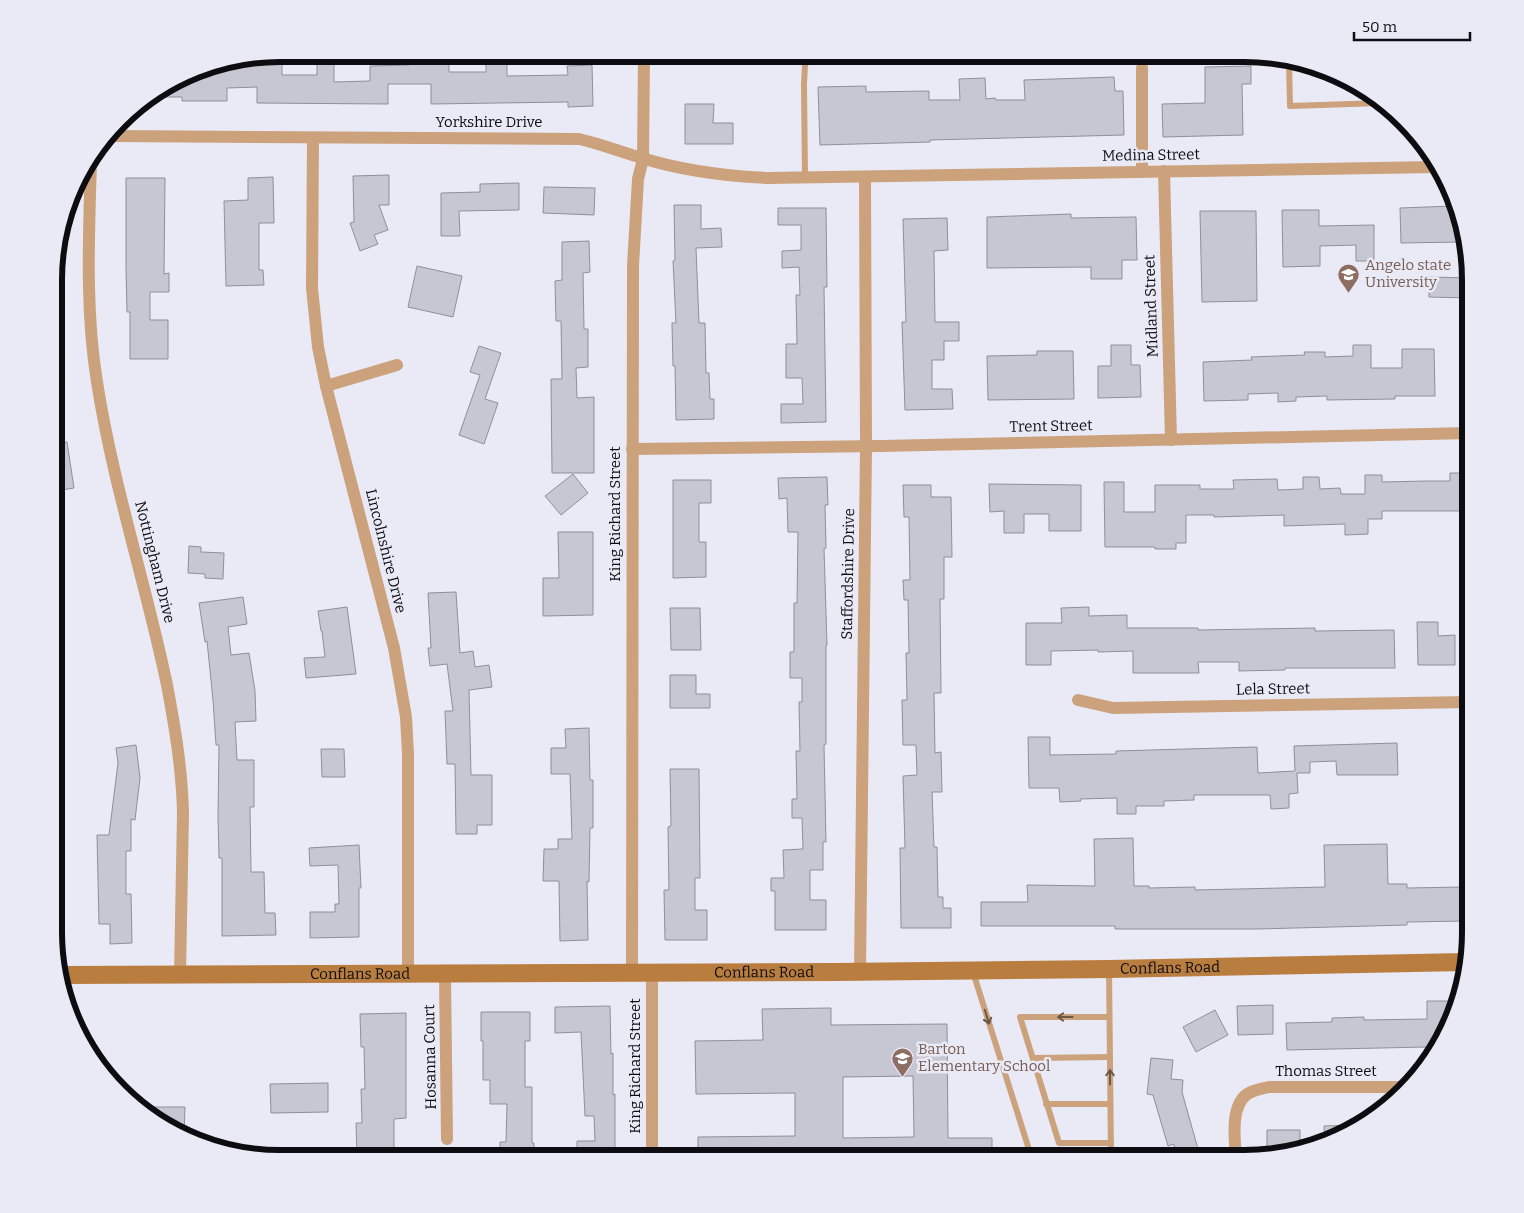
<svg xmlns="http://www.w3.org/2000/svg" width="1524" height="1213" font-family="Bitter,serif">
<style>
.building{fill:#c7c7d3;stroke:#8e8f9a;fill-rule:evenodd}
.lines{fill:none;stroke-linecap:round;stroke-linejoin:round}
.service{stroke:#cba27c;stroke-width:6}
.minor{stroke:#cba27c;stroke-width:12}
.secondary{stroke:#b97d3f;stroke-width:18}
.oneway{stroke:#6c5846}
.labels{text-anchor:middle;stroke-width:5;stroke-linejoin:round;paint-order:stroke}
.street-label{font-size:15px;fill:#0d0d11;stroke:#eaeaf7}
.education-label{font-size:15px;fill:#785e54;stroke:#eaeaf7;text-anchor:start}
.rim{fill:none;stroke:#0d0d11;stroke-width:6}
</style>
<rect width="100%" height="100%" fill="#eaeaf7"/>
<g class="building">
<polygon points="280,54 282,54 282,75 317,75 317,54 334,54 334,82 370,81 370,66 409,65 409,61 449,61 449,72 486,72 486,54 507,54 507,76 568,75 567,66 592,65 593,106 568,107 568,102 431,104 431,84 388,84 388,104 257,103 257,87 227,88 227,101 182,101 182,97 153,97 192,75 206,74 207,66"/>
<polygon points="1251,66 1251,84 1242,84 1243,135 1163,137 1162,104 1205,103 1205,67"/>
<polygon points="1114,77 1115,91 1123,91 1124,135 930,140 930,142 820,145 818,87 866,86 866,92 929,91 929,100 960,100 959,79 985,78 986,99 995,98 996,100 1025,100 1024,80"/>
<polygon points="685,104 714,104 713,123 733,123 733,144 685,144"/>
<polygon points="389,175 389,205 379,205 388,230 374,235 378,244 360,251 350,223 354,222 353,176"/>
<polygon points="273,177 274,223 259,223 259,270 263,270 264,285 226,286 224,201 248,200 248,178"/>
<polygon points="126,178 165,178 164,274 169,273 169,292 150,292 150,320 168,320 168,359 130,359 130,312 127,312 126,268"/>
<polygon points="519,183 519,210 459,211 460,236 441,236 441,193 480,192 480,184"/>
<polygon points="544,187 595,188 594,215 543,213"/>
<polygon points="674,205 701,205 701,229 721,228 722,247 696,248 699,323 705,323 706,373 709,373 710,399 714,399 714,419 676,420 675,366 673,366 672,323 676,323 673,261 675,260"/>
<polygon points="1453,206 1461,242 1401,243 1400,208"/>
<polygon points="778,208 826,208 827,287 824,287 826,422 781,423 781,404 803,404 802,378 786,378 786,344 797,344 796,295 800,295 799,267 782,268 782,251 801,250 801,225 778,225"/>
<polygon points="1282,210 1319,210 1319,226 1374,225 1374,261 1356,261 1356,245 1320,246 1320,266 1283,267"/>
<polygon points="1200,211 1256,211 1257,301 1202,302"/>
<polygon points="1071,214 1071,218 1136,217 1137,260 1122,260 1122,279 1091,279 1091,267 987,268 987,217"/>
<polygon points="947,218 948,250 934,251 935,322 959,322 959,341 944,341 944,360 932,360 932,389 952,389 953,409 905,410 902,322 906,322 903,219"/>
<polygon points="589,241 590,272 583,273 584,329 588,329 588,367 576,368 577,398 594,397 594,473 552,473 551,379 562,379 561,321 556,321 555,281 562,280 562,242"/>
<polygon points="417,266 462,276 453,317 408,307"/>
<polygon points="1429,277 1470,278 1470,298 1429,297"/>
<polygon points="1111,345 1131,345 1131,365 1140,365 1141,397 1098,398 1098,366 1111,366"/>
<polygon points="1353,345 1371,345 1371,368 1402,368 1402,349 1434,349 1435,396 1395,396 1395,399 1327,400 1327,396 1296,397 1296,401 1278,402 1278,393 1248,394 1248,400 1204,401 1203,362 1252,360 1251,357 1305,355 1304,352 1325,352 1325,357 1353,356"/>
<polygon points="479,346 501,353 485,399 498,403 484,444 459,435 480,375 470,372"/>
<polygon points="1037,351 1073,351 1074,399 988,400 987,356 1037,355"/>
<polygon points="67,442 74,488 55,491 55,444"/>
<polygon points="1450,473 1466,473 1467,511 1382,511 1382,519 1368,519 1368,534 1345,535 1345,524 1284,526 1284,515 1214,517 1214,515 1186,515 1186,543 1176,543 1176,549 1155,549 1155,547 1105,547 1104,482 1124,482 1124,512 1155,512 1155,485 1200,485 1200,489 1234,489 1233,480 1277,479 1278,490 1303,489 1303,477 1319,477 1320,489 1340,488 1341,494 1365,494 1365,475 1382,475 1382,482 1425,481 1450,481"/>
<polygon points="573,474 588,493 561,515 545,496"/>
<polygon points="827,477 828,505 825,505 826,548 824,549 827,645 826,645 826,744 824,745 826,842 823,842 823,870 810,870 810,900 826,900 826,930 775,930 775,891 771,891 771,878 784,878 783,850 803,849 802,818 792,818 792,799 797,799 796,751 800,751 799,702 802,702 802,678 790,678 790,652 794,652 794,603 797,603 798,532 788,532 787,498 779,499 778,478"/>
<polygon points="673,480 711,480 711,503 699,503 699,542 706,542 706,577 673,578"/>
<polygon points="989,484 1081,485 1081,531 1049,531 1049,514 1024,514 1024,533 1004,533 1004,511 990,512"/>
<polygon points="903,485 931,485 931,497 951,497 952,557 944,557 944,599 940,599 941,693 934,693 935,753 941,752 942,792 932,792 934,847 937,847 938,897 943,897 943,908 951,908 951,928 901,928 900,848 905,848 903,776 917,775 916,745 903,745 902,700 907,700 906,653 909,653 908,600 904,600 903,580 910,580 909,517 904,517"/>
<polygon points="558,532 593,532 593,615 543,616 543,578 559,578"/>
<polygon points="189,546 201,547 201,552 224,553 223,579 205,578 205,574 188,573"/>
<polygon points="456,592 460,653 473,651 475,667 489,665 492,687 469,690 471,775 492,775 492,825 477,825 477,834 456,834 455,764 447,764 445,711 453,711 447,664 430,666 428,648 431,648 428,593"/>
<polygon points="243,597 247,624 228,627 231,655 249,653 255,691 256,721 235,722 237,760 254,760 254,807 250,807 251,872 264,872 265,913 275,913 276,935 222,936 222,858 219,858 218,817 219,745 216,745 213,700 207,641 205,642 199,603"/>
<polygon points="347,607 356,674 306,678 304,658 325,657 322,631 321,631 318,611"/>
<polygon points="1089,607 1089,616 1127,615 1127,628 1198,628 1198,630 1315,628 1315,631 1394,630 1395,668 1285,668 1285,670 1239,671 1239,662 1198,662 1199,673 1133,673 1133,651 1098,652 1098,650 1051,651 1051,665 1026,665 1026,623 1062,623 1061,608"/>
<polygon points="670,608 700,608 701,650 671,650"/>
<polygon points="1417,622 1438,622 1438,636 1455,635 1455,665 1418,665"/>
<polygon points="670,675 696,675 696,694 710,694 710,708 670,708"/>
<polygon points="589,728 590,780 593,780 593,828 590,828 589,882 587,881 588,940 560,941 559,881 543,881 544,849 558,849 558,839 572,839 570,774 551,774 551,748 566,748 565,729"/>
<polygon points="1028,737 1050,737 1050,755 1116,754 1116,751 1257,747 1258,773 1295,771 1294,746 1397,743 1398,775 1337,775 1336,761 1310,762 1310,773 1297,773 1298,793 1289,794 1289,808 1271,809 1270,795 1194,795 1194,800 1164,801 1164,806 1136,806 1136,814 1117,814 1117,798 1080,799 1081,801 1060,802 1059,788 1029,788"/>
<polygon points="136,745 140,778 135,820 131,819 131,851 126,851 126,894 131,894 132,943 110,944 110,924 99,924 97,835 109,835 118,763 116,748"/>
<polygon points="321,749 344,749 345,777 322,777"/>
<polygon points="670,769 699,769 700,878 695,878 695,910 707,910 707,940 665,940 664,890 669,890 668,827 671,826"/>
<polygon points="1133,838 1134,886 1149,886 1149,888 1195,887 1195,890 1325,887 1324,845 1387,844 1388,884 1407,884 1407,888 1464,887 1465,921 1407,922 1407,925 1258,929 1115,929 1115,926 981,926 981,902 1028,902 1027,885 1095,886 1094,839"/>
<polygon points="359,845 361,888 359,888 359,937 310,938 310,912 335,912 335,904 339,904 338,865 310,866 309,848"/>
<polygon points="1427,1001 1457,1001 1453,1020 1427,1061 1427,1047 1287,1050 1286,1023 1332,1022 1332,1018 1364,1017 1364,1020 1427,1019"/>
<polygon points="1273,1005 1273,1034 1238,1035 1237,1006"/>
<polygon points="610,1006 611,1054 613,1053 613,1095 615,1094 615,1159 577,1159 577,1141 595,1141 594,1116 585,1116 581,1032 555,1033 555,1007"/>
<path d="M831,1008v17l116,-1 1,114h44v21h-294v-22l97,-1v-43l-99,1 -1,-53 68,-1 -1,-31zM913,1076l1,61 -71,1v-61z"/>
<polygon points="1215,1010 1228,1035 1196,1052 1183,1027"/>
<polygon points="481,1012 530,1012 530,1041 525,1041 525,1087 532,1087 532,1143 534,1143 534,1159 500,1159 500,1142 506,1142 507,1104 490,1104 490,1080 483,1080 483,1041 481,1041"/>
<polygon points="406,1013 406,1118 394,1119 394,1155 357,1156 356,1123 362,1123 361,1089 365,1089 364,1047 361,1047 360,1014"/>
<polygon points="1151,1058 1173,1060 1171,1079 1183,1080 1182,1092 1198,1149 1198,1159 1175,1159 1174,1144 1168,1146 1153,1095 1147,1094"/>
<polygon points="328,1083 328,1112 271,1113 270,1084"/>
<polygon points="137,1107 185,1107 184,1136 162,1122"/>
<polygon points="1354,1125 1331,1142 1325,1143 1324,1126"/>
<polygon points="1267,1130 1300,1130 1300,1148 1267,1155"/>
</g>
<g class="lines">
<g class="service">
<polyline points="1140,54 1142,68"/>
<polyline points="1289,61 1290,106 1382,103"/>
<polyline points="805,177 804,84 805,65 811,54"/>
<polyline points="1463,350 1470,350"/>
<polyline points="973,972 1032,1159"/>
<polyline points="1109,1017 1020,1017 1059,1143 1111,1143"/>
<polyline points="1033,1058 1110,1057"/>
<polyline points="1046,1104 1110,1104"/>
<polyline points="1108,1159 1111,1157 1109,969"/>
</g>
<g class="minor">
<path d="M109,136l470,3c22,5 42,13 63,19 41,13 84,18 126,20l669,-11"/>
<polyline points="313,139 312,288 318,347 326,386 394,648 406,717 408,754 408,975"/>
<path d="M91,159c-2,74 -6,150 6,223 16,103 49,202 70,303 8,43 15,84 16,128l-3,161"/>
<polyline points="1164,171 1171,440"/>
<polyline points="1142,172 1142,68"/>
<polyline points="326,386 397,365"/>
<polyline points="632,449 881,446 1470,433"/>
<polyline points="1078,700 1113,708 1470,702"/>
<polyline points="860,972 866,446 865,177"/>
<polyline points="632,974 633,266 638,179 643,159 644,54"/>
<polyline points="652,974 652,1159"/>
<polyline points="445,975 447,1139"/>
<path d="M1236,1159c-1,-18 -6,-51 10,-64 6,-5 15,-6 23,-8h139"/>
</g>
<path class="secondary" id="s1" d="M62,975l774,-3 273,-3 357,-7"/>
</g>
<defs><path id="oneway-shaft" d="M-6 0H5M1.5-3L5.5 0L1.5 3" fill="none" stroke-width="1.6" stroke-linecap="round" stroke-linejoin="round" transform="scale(1.25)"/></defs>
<g class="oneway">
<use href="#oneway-shaft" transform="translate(987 1017) rotate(73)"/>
<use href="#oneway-shaft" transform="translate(1065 1017) rotate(180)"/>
<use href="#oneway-shaft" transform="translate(1110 1077) rotate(-90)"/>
</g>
<defs>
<symbol id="university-pin" viewBox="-11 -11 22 30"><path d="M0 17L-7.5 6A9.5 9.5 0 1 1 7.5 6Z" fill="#8d6e63" stroke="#eaeaf7"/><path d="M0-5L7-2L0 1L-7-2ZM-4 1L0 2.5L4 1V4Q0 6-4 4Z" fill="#fff"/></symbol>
<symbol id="school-pin" viewBox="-11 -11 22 30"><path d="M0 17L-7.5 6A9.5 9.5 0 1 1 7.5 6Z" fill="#8d6e63" stroke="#eaeaf7"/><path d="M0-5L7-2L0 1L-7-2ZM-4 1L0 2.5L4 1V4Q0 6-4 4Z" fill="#fff"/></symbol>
</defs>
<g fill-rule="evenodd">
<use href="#university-pin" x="1336" y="262" width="25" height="34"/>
<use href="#school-pin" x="890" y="1046" width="25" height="34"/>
</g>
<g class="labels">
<g class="street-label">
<text x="489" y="127">Yorkshire Drive</text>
<text transform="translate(1151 155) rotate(-1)" y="5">Medina Street</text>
<text transform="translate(1151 306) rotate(-92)" y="5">Midland Street</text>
<text transform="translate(1051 426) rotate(-1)" y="5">Trent Street</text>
<text transform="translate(615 514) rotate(-90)" y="5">King Richard Street</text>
<text transform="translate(386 551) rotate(76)" y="5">Lincolnshire Drive</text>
<text transform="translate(155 562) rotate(76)" y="5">Nottingham Drive</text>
<text transform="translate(848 574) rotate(-89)" y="5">Staffordshire Drive</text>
<text transform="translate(1273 689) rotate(-1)" y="5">Lela Street</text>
<text dy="5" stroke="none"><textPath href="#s1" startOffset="1108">Conflans Road</textPath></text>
<text dy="5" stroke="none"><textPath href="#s1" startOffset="702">Conflans Road</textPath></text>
<text dy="5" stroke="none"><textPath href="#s1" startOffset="298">Conflans Road</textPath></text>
<text transform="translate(430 1057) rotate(-91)" y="5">Hosanna Court</text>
<text transform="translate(635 1066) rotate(-90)" y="5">King Richard Street</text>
<text x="1326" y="1076">Thomas Street</text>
</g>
<g class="education-label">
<text x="1365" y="270">Angelo state<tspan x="1365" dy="17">University</tspan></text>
<text x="918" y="1054">Barton<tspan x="918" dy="17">Elementary School</tspan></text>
</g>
</g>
<path d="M0 0H1524V1213H0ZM280 62H1244A218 218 0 0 1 1462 280V932A218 218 0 0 1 1244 1150H280A218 218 0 0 1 62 932V280A218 218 0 0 1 280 62Z" fill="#eaeaf7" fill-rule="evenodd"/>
<path class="rim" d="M280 62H1244A218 218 0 0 1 1462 280V932A218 218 0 0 1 1244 1150H280A218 218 0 0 1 62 932V280A218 218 0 0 1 280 62Z"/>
<path d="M1354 32v8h116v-8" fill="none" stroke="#0d0d11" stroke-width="2.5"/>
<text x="1362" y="32" font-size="15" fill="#0d0d11" stroke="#eaeaf7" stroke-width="4" paint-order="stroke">50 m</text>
</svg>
